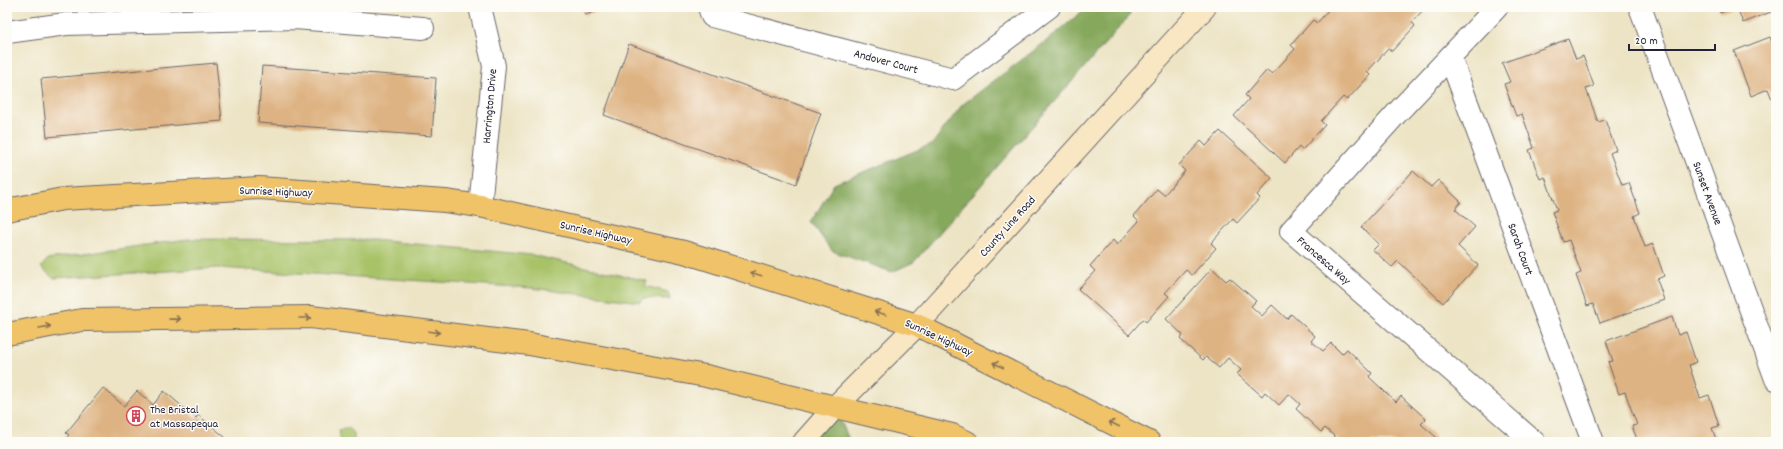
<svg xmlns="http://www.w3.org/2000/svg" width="1783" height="449" font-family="Dekko,sans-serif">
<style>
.green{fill:#a8c268;stroke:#657252}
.forest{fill:#86a85c;stroke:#54654c}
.building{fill:#deb383}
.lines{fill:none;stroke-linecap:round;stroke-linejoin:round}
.minor-casing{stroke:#69666b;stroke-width:24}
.secondary-casing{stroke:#69666b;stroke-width:24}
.trunk-casing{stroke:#69666b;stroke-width:24}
.minor{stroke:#fff;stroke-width:22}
.secondary{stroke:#f9e7c3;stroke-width:22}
.trunk{stroke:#f0c369;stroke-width:22}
.oneway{stroke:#897252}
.labels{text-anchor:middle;stroke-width:3;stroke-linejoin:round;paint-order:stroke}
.street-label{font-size:12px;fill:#22223b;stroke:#fdfcf7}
.poi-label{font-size:12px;fill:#22223b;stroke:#fdfcf7;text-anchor:start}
</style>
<rect width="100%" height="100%" fill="#fdfcf7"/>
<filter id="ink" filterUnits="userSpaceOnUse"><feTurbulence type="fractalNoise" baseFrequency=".025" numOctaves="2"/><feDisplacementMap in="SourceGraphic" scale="8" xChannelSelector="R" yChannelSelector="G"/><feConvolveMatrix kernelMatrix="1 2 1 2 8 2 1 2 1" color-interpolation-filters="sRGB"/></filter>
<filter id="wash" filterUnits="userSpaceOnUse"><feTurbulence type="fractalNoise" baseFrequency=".012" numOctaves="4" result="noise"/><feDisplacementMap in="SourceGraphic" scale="16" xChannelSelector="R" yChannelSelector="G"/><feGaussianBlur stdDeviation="0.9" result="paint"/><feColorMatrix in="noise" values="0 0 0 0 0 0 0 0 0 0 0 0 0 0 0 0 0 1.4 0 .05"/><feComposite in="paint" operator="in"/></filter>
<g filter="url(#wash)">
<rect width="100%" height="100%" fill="#ede4c5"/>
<g class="green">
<polygon points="188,239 373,240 532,255 647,281 645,286 668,292 670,299 643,298 640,302 532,288 218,268 53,278 41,267 48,259"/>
<polygon points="344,428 349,428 354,433 354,442 341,442 339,430"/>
</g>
<g class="forest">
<polygon points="1087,7 1128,7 1130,15 914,262 892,272 832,251 811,222 834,184 932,144 962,105 1053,36"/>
<polygon points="835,407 850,442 804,442"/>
</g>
<g id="blocks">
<g class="building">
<polygon points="582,7 610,7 585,15"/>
<polygon points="1331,7 1426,7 1412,22 1415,26 1392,51 1388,49 1367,72 1370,75 1347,100 1343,97 1321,121 1325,125 1302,150 1299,147 1285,163 1234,116 1249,99 1245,95 1267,70 1272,74 1295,49 1291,45 1313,20 1317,23"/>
<polygon points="1718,7 1736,7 1720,13"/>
<polygon points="1737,7 1769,7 1771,12 1743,23"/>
<polygon points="1770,37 1776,53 1775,107 1768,89 1751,96 1734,51"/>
<polygon points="1568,39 1576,59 1583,56 1594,86 1586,89 1598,122 1605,120 1616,150 1610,153 1622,185 1629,183 1640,213 1634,216 1645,247 1653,244 1664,276 1657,279 1664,300 1600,323 1593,304 1587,306 1576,275 1581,273 1569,240 1563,242 1552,212 1557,210 1545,177 1540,179 1529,150 1534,148 1522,114 1516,116 1504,84 1510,82 1502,63"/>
<polygon points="629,44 821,113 796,184 604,115"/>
<polygon points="216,63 222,121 47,137 41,79"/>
<polygon points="262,66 436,78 432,136 258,123"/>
<polygon points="1220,131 1272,178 1257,195 1260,198 1237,223 1233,219 1211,243 1216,248 1192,275 1186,270 1165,293 1169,296 1146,322 1143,319 1129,335 1078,289 1095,271 1090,266 1113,240 1117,245 1139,221 1134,216 1157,189 1164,195 1185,171 1179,165 1201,141 1206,146"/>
<polygon points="1413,171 1431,187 1438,180 1461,202 1455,209 1475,227 1458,246 1478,265 1443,303 1398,261 1392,267 1373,250 1379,244 1361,227"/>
<polygon points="1212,268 1226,281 1230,278 1256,301 1251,306 1262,316 1272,305 1287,319 1291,314 1315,336 1311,341 1323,351 1331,343 1342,354 1347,349 1372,373 1369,377 1396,402 1401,396 1426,419 1421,424 1436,437 1432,442 1341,442 1325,428 1321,432 1296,409 1300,404 1289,394 1279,405 1265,392 1262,396 1237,374 1241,370 1228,358 1219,368 1206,357 1203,360 1180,339 1183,335 1166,319"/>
<polygon points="1672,317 1678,335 1686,332 1696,362 1689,365 1700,398 1709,395 1719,426 1712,428 1717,442 1638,442 1632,426 1637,425 1625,392 1619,394 1608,362 1613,361 1606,341"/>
<polygon points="103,388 124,406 137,391 153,405 164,391 196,418 198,415 231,442 63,442 69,435 66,433"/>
</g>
</g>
</g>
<g filter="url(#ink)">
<use href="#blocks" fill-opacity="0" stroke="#69666b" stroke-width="1"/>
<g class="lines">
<defs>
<g id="minor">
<polyline points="709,7 712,16 953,79 1049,7"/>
<polyline points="1497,7 1396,114 1291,231 1534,442"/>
<polyline points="1640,7 1776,379"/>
<polyline points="7,32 66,24 295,18 423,28"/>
<polyline points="1450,57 1593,442"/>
<polyline points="480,206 494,66 480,7"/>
</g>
<polyline id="secondary" points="804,442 835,407 917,325 1205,7"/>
<g id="trunk">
<polyline points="7,210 63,199 259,188 445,201 480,206 684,252 917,325 1149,442"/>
<polyline points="7,334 82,320 311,317 529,344 706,376 952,435 967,442"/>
</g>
</defs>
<use href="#minor" class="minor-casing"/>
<use href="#secondary" class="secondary-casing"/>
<use href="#trunk" class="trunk-casing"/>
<use href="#minor" class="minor"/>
<use href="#secondary" class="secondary"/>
<use href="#trunk" class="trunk"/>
</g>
<defs><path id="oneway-shaft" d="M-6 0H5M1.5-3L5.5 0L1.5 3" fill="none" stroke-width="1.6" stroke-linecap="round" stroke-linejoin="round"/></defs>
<g class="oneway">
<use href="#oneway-shaft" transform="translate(756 274) rotate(-163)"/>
<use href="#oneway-shaft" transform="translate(880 313) rotate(-162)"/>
<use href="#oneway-shaft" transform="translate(305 318)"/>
<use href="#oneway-shaft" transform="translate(175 319) rotate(-1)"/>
<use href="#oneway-shaft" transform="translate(45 327) rotate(-10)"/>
<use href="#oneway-shaft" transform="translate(434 332) rotate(7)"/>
<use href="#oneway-shaft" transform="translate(998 365) rotate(-153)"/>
<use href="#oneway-shaft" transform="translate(1114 424) rotate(-153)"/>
</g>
</g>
<defs>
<symbol id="building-ring" viewBox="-11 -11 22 22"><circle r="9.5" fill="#fdfcf7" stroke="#d1495b" stroke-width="1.5"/><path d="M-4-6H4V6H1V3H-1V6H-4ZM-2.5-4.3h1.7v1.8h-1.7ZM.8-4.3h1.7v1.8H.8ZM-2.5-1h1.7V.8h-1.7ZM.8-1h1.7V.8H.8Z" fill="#d1495b"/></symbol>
</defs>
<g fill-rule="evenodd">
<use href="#building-ring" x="125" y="405" width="22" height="22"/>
</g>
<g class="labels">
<g class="street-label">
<text transform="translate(886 61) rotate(15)" y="4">Andover Court</text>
<text transform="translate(489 106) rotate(-85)" y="4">Harrington Drive</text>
<text transform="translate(276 191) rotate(2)" y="4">Sunrise Highway</text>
<text transform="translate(1708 193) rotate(70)" y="4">Sunset Avenue</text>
<text transform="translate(1007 226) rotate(-48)" y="4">County Line Road</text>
<text transform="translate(596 232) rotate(13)" y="4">Sunrise Highway</text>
<text transform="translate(1521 249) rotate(70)" y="4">Sarah Court</text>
<text transform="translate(1324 260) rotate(41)" y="4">Francesca Way</text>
<text transform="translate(939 337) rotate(25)" y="4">Sunrise Highway</text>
</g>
<g class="poi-label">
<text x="150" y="413">The Bristal<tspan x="150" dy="14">at Massapequa</tspan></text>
</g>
</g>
<rect width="1783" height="449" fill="none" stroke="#fdfcf7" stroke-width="24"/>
<path d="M1629 44v6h86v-6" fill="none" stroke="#22223b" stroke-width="2"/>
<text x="1635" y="44" font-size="12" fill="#22223b" stroke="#fdfcf7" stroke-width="3" paint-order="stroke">20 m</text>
</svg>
